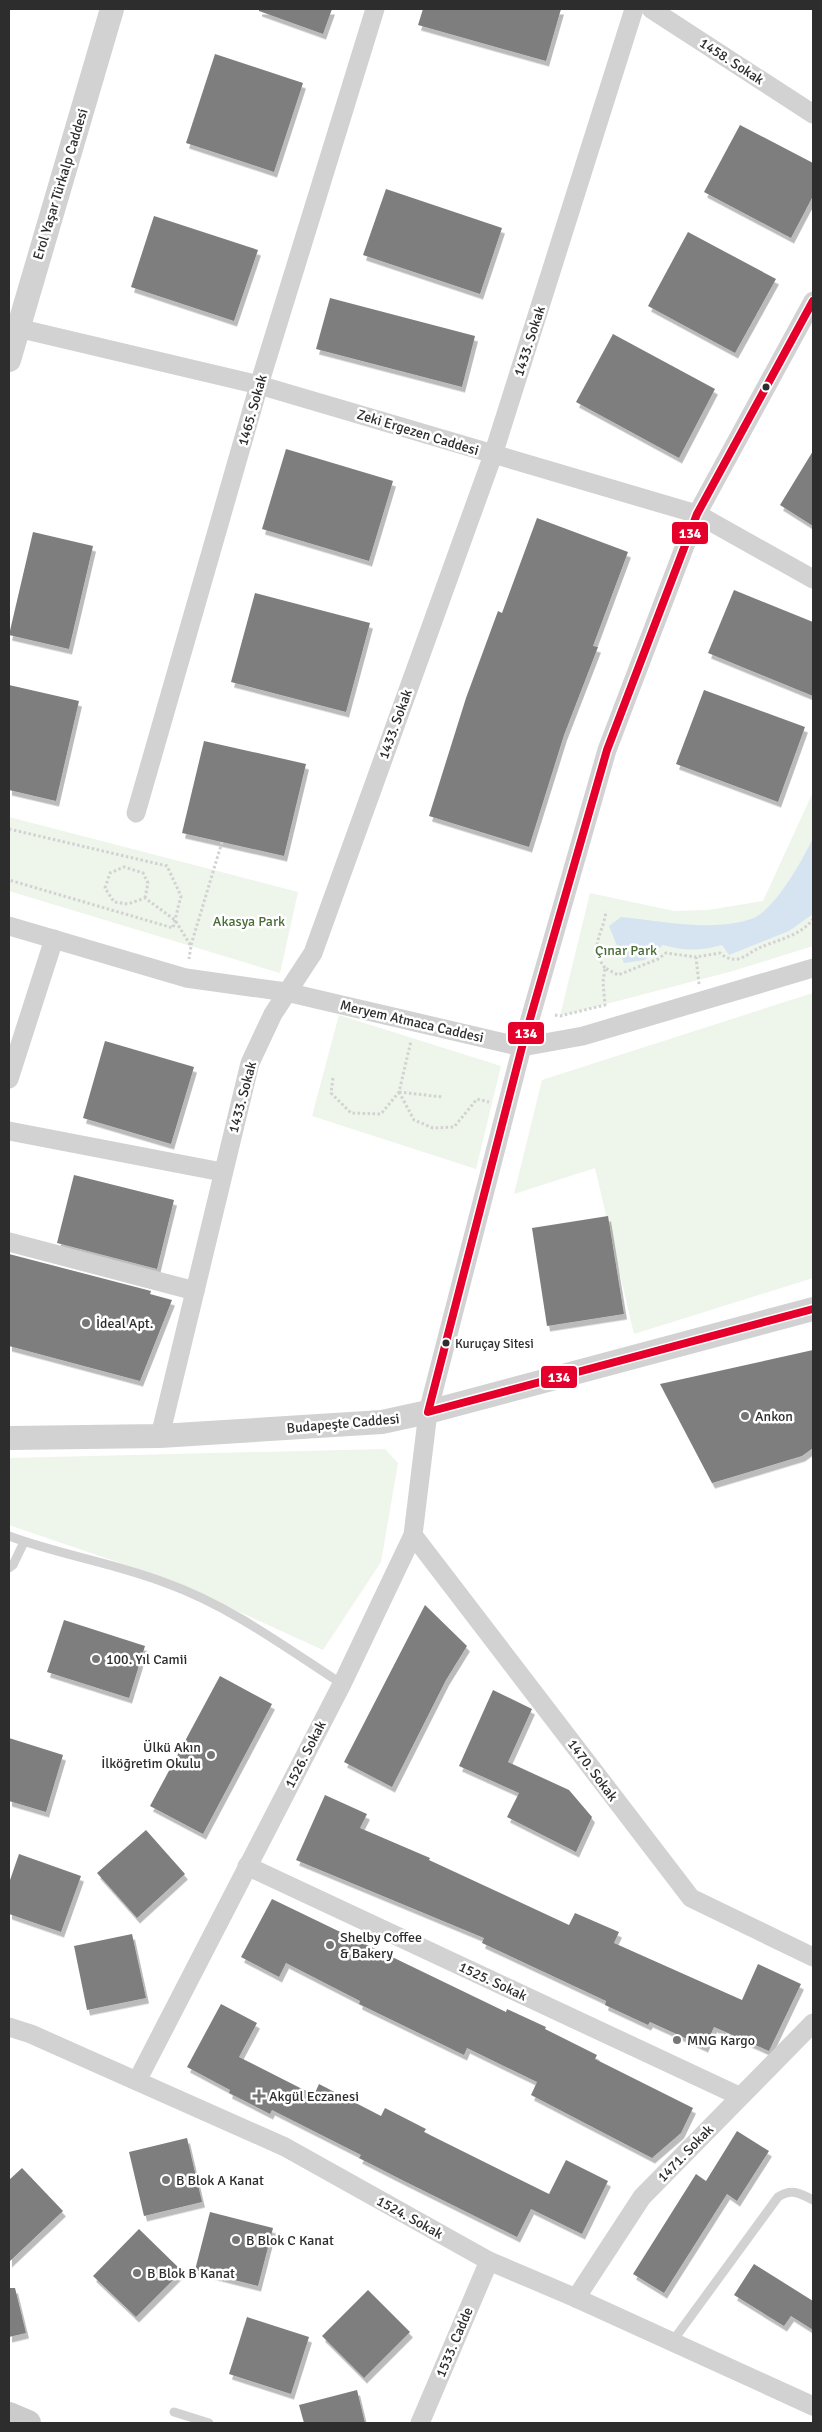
<svg xmlns="http://www.w3.org/2000/svg" width="822" height="2432" font-family="Signika,sans-serif">
<style>
.green{fill:#eef5ea}
.water{fill:#d6e4f2}
.building{fill:#7e7e7e;filter:url(#shadow)}
.lines{fill:none;stroke-linecap:round;stroke-linejoin:round}
.path{stroke:#d2d2d2;stroke-width:3;stroke-dasharray:2.5 2.5;stroke-linecap:butt}
.service{stroke:#d2d2d2;stroke-width:9}
.minor{stroke:#d2d2d2;stroke-width:19}
.tertiary{stroke:#d2d2d2;stroke-width:24}
.secondary{stroke:#cbcbcb;stroke-width:26}
.bus-1-casing{stroke:#fff;stroke-width:11}
.bus-1{stroke:#e4002b;stroke-width:8}
.bus-dot{fill:#2d2d2d;stroke:#fff;stroke-width:2}
.poi-dot{fill:#767676;stroke:#fff;stroke-width:2}
.labels{text-anchor:middle;stroke-width:5;stroke-linejoin:round;paint-order:stroke}
.bus-label{font-size:13px;fill:#2d2d2d;stroke:#fff;text-anchor:start}
.street-label{font-size:14px;fill:#2d2d2d;stroke:#fff}
.park-label{font-size:14px;fill:#496c37;stroke:#fff}
.poi-label{font-size:14px;fill:#2d2d2d;stroke:#fff;text-anchor:start}
.line-badge{stroke:#fff;stroke-width:2}
.badge-label{font-size:14px;text-anchor:middle;font-weight:bold;fill:#fff}
</style>
<defs>
<filter id="shadow"><feDropShadow dx="3" dy="5.5" stdDeviation="0" flood-color="#0004"/></filter>
</defs>
<rect width="100%" height="100%" fill="#fff"/>
<g class="green">
<polygon points="813,792 813,946 733,971 560,1016 590,893 674,911 708,910 763,901"/>
<polygon points="9,817 298,892 280,973 9,891"/>
<polygon points="813,993 813,1278 634,1334 595,1168 514,1194 542,1080"/>
<polygon points="339,1015 501,1066 476,1169 312,1116"/>
<polygon points="385,1449 398,1463 381,1562 323,1650 167,1579 9,1525 9,1458"/>
</g>
<path class="water" d="M813,838v76l-24,17 -60,24 -7,-10c-22,6 -37,6 -59,0l-18,15 -21,3 -15,-37 12,-9c40,4 91,15 130,2 23,-7 52,-60 62,-81z"/>
<g class="building">
<polygon points="259,9 332,9 323,34 259,11"/>
<polygon points="423,9 561,9 546,61 418,25"/>
<polygon points="215,54 303,83 274,172 186,143"/>
<polygon points="740,125 813,163 813,196 791,238 704,192"/>
<polygon points="386,189 502,228 480,294 363,255"/>
<polygon points="154,216 258,250 234,321 131,287"/>
<polygon points="688,232 776,279 735,353 648,306"/>
<polygon points="330,298 475,336 462,387 316,349"/>
<polygon points="613,334 715,389 679,458 576,402"/>
<polygon points="286,449 393,481 369,561 262,529"/>
<polygon points="813,451 813,526 780,505"/>
<polygon points="537,518 628,552 593,646 598,647 564,735 529,847 429,816 466,698 498,611 502,613"/>
<polygon points="33,532 93,546 69,649 9,635"/>
<polygon points="734,590 813,622 813,696 708,653"/>
<polygon points="255,593 370,623 346,712 231,682"/>
<polygon points="9,685 79,701 56,801 9,790"/>
<polygon points="704,690 805,727 778,802 676,764"/>
<polygon points="204,741 306,764 284,856 182,833"/>
<polygon points="105,1041 194,1067 171,1144 83,1118"/>
<polygon points="74,1175 174,1200 157,1269 57,1243"/>
<polygon points="608,1216 624,1314 547,1326 532,1228"/>
<polygon points="9,1254 151,1291 150,1294 172,1300 140,1381 9,1346"/>
<polygon points="813,1350 813,1448 802,1456 712,1483 660,1384"/>
<polygon points="425,1605 467,1646 446,1680 392,1787 344,1762"/>
<polygon points="64,1620 145,1646 129,1698 47,1672"/>
<polygon points="220,1676 272,1704 203,1834 150,1806"/>
<polygon points="493,1690 532,1709 508,1762 569,1790 592,1817 576,1852 507,1817 519,1793 459,1766"/>
<polygon points="9,1738 63,1755 46,1812 9,1801"/>
<polygon points="325,1795 367,1814 360,1828 430,1858 429,1860 569,1925 575,1913 619,1932 614,1943 742,2000 758,1964 801,1984 769,2051 714,2027 705,2047 650,2022 648,2025 605,2005 606,2001 482,1943 484,1938 296,1860"/>
<polygon points="146,1830 185,1874 137,1918 97,1873"/>
<polygon points="19,1854 81,1876 61,1932 9,1914 9,1883"/>
<polygon points="272,1899 506,2012 507,2009 546,2027 545,2029 597,2055 595,2059 693,2108 681,2133 652,2158 531,2095 537,2082 467,2048 464,2055 359,2004 360,2001 286,1963 279,1977 241,1957"/>
<polygon points="132,1934 146,1998 87,2010 74,1946"/>
<polygon points="221,2004 257,2023 239,2057 314,2095 319,2084 381,2116 385,2108 426,2129 424,2132 549,2194 566,2160 608,2181 582,2234 531,2209 517,2237 404,2181 359,2158 361,2155 272,2110 270,2114 229,2093 230,2090 187,2067"/>
<polygon points="737,2131 769,2151 737,2201 727,2194 664,2293 633,2274 696,2174 706,2181"/>
<polygon points="187,2138 202,2202 144,2216 129,2152"/>
<polygon points="22,2168 63,2211 9,2262 9,2180"/>
<polygon points="210,2212 273,2228 258,2286 195,2270"/>
<polygon points="139,2229 182,2271 136,2317 93,2276"/>
<polygon points="754,2264 813,2301 813,2330 791,2316 784,2326 734,2295"/>
<polygon points="9,2288 15,2288 26,2333 9,2337"/>
<polygon points="368,2290 410,2332 364,2378 322,2336"/>
<polygon points="247,2317 309,2337 291,2394 229,2374"/>
<polygon points="357,2390 365,2423 304,2423 299,2405"/>
</g>
<g class="lines">
<g class="path">
<polyline points="9,829 167,866 181,896 173,928 9,880"/>
<polyline points="145,898 148,883 143,873 124,867 110,873 105,888 114,902 128,904 145,898 175,920 191,946 189,959"/>
<polyline points="191,945 222,842"/>
<path d="M605,968c-17,-22 -2,-33 1,-57"/>
<path d="M699,984l-3,-27 24,-4c5,4 10,7 18,6 8,-2 14,-8 21,-11 17,-8 42,-12 54,-29"/>
<polyline points="555,1015 560,1016 605,1005 603,982 605,968 618,975 658,959 666,953 696,957"/>
<polyline points="333,1078 331,1093 351,1113 381,1114 399,1092 411,1041"/>
<polyline points="399,1092 414,1120 433,1128 454,1127 477,1099 489,1102"/>
<polyline points="399,1092 443,1097"/>
</g>
<g class="service">
<path d="M9,1536c51,19 106,27 157,47 64,23 119,64 176,101"/>
<polyline points="9,1568 13,1565 24,1542"/>
<path d="M672,2342l106,-145c13,-9 22,-4 35,3"/>
<polyline points="174,2412 209,2423"/>
</g>
<g class="minor">
<polyline points="651,9 813,114"/>
<polyline points="9,326 259,385 697,514 813,579"/>
<polyline points="136,813 259,385 375,9"/>
<polyline points="9,926 186,978 286,992 522,1047 583,1036 813,968"/>
<polyline points="9,1079 54,939"/>
<polyline points="9,1131 222,1172"/>
<polyline points="9,1242 195,1291"/>
<polyline points="160,1436 250,1063 273,1014 313,953 493,455 634,9"/>
<polyline points="413,1535 691,1898 813,1957"/>
<polyline points="247,1866 739,2096"/>
<polyline points="9,2027 31,2034 285,2147 489,2261 576,2298 813,2406"/>
<polyline points="137,2081 342,1684 413,1535 428,1412 522,1047 607,750 697,514 813,301"/>
<polyline points="576,2298 642,2197 813,2023"/>
<polyline points="420,2423 489,2261"/>
</g>
<g class="tertiary">
<polyline points="9,360 112,9"/>
<polyline points="9,1438 160,1436 382,1422 428,1412 813,1309"/>
</g>
<polyline class="secondary" points="9,2415 28,2423"/>
<defs>
<polyline id="bus-1" points="813,301 697,514 607,750 522,1047 428,1412 813,1309"/>
</defs>
<use href="#bus-1" class="bus-1-casing"/>
<use href="#bus-1" class="bus-1"/>
</g>
<g class="bus-dot">
<circle cx="766" cy="387" r="4.5"/>
<circle cx="446" cy="1343" r="4.5"/>
</g>
<g class="poi-dot">
<circle cx="86" cy="1323" r="5"/>
<circle cx="745" cy="1416" r="5"/>
<circle cx="96" cy="1659" r="5"/>
<circle cx="211" cy="1755" r="5"/>
<circle cx="330" cy="1945" r="5"/>
<circle cx="677" cy="2040" r="5"/>
<path d="M256.5 2088.5h5v5h5v5h-5v5h-5v-5h-5v-5h5z"/>
<circle cx="166" cy="2180" r="5"/>
<circle cx="236" cy="2240" r="5"/>
<circle cx="137" cy="2273" r="5"/>
</g>
<g class="labels">
<g class="bus-label">
<text x="455" y="1348">Kuruçay Sitesi</text>
</g>
<g class="street-label">
<text transform="translate(732 61) rotate(33)" y="5">1458. Sokak</text>
<text transform="translate(60 184) rotate(-73)" y="5">Erol Yaşar Türkalp Caddesi</text>
<text transform="translate(529 341) rotate(-72)" y="5">1433. Sokak</text>
<text transform="translate(252 410) rotate(-74)" y="5">1465. Sokak</text>
<text transform="translate(418 432) rotate(17)" y="5">Zeki Ergezen Caddesi</text>
<text transform="translate(395 724) rotate(-70)" y="5">1433. Sokak</text>
<text transform="translate(412 1021) rotate(13)" y="5">Meryem Atmaca Caddesi</text>
<text transform="translate(242 1097) rotate(-75)" y="5">1433. Sokak</text>
<text transform="translate(343 1423) rotate(-5)" y="5">Budapeşte Caddesi</text>
<text transform="translate(305 1754) rotate(-63)" y="5">1526. Sokak</text>
<text transform="translate(593 1770) rotate(53)" y="5">1470. Sokak</text>
<text transform="translate(493 1981) rotate(25)" y="5">1525. Sokak</text>
<text transform="translate(685 2153) rotate(-46)" y="5">1471. Sokak</text>
<text transform="translate(410 2217) rotate(29)" y="5">1524. Sokak</text>
<text transform="translate(454 2342) rotate(-67)" y="5">1533. Cadde</text>
</g>
<g class="park-label">
<text x="249" y="926">Akasya Park</text>
<text x="626" y="955">Çınar Park</text>
</g>
<g class="poi-label">
<text x="96" y="1328">İdeal Apt.</text>
<text x="755" y="1421">Ankon</text>
<text x="106" y="1664">100. Yıl Camii</text>
<text x="201" y="1752" text-anchor="end">Ülkü Akın<tspan x="201" dy="16">İlköğretim Okulu</tspan></text>
<text x="340" y="1942">Shelby Coffee<tspan x="340" dy="16">&amp; Bakery</tspan></text>
<text x="687" y="2045">MNG Kargo</text>
<text x="269" y="2101">Akgül Eczanesi</text>
<text x="176" y="2185">B Blok A Kanat</text>
<text x="246" y="2245">B Blok C Kanat</text>
<text x="147" y="2278">B Blok B Kanat</text>
</g>
</g>
<g class="line-badge">
<rect x="671" y="521" width="38" height="24" rx="5" fill="#e4002b"/>
<rect x="507" y="1021" width="38" height="24" rx="5" fill="#e4002b"/>
<rect x="540" y="1365" width="38" height="24" rx="5" fill="#e4002b"/>
</g>
<g class="badge-label">
<text x="690" y="538">134</text>
<text x="526" y="1038">134</text>
<text x="559" y="1382">134</text>
</g>
<rect width="822" height="2432" fill="none" stroke="#2d2d2d" stroke-width="20"/>
</svg>
